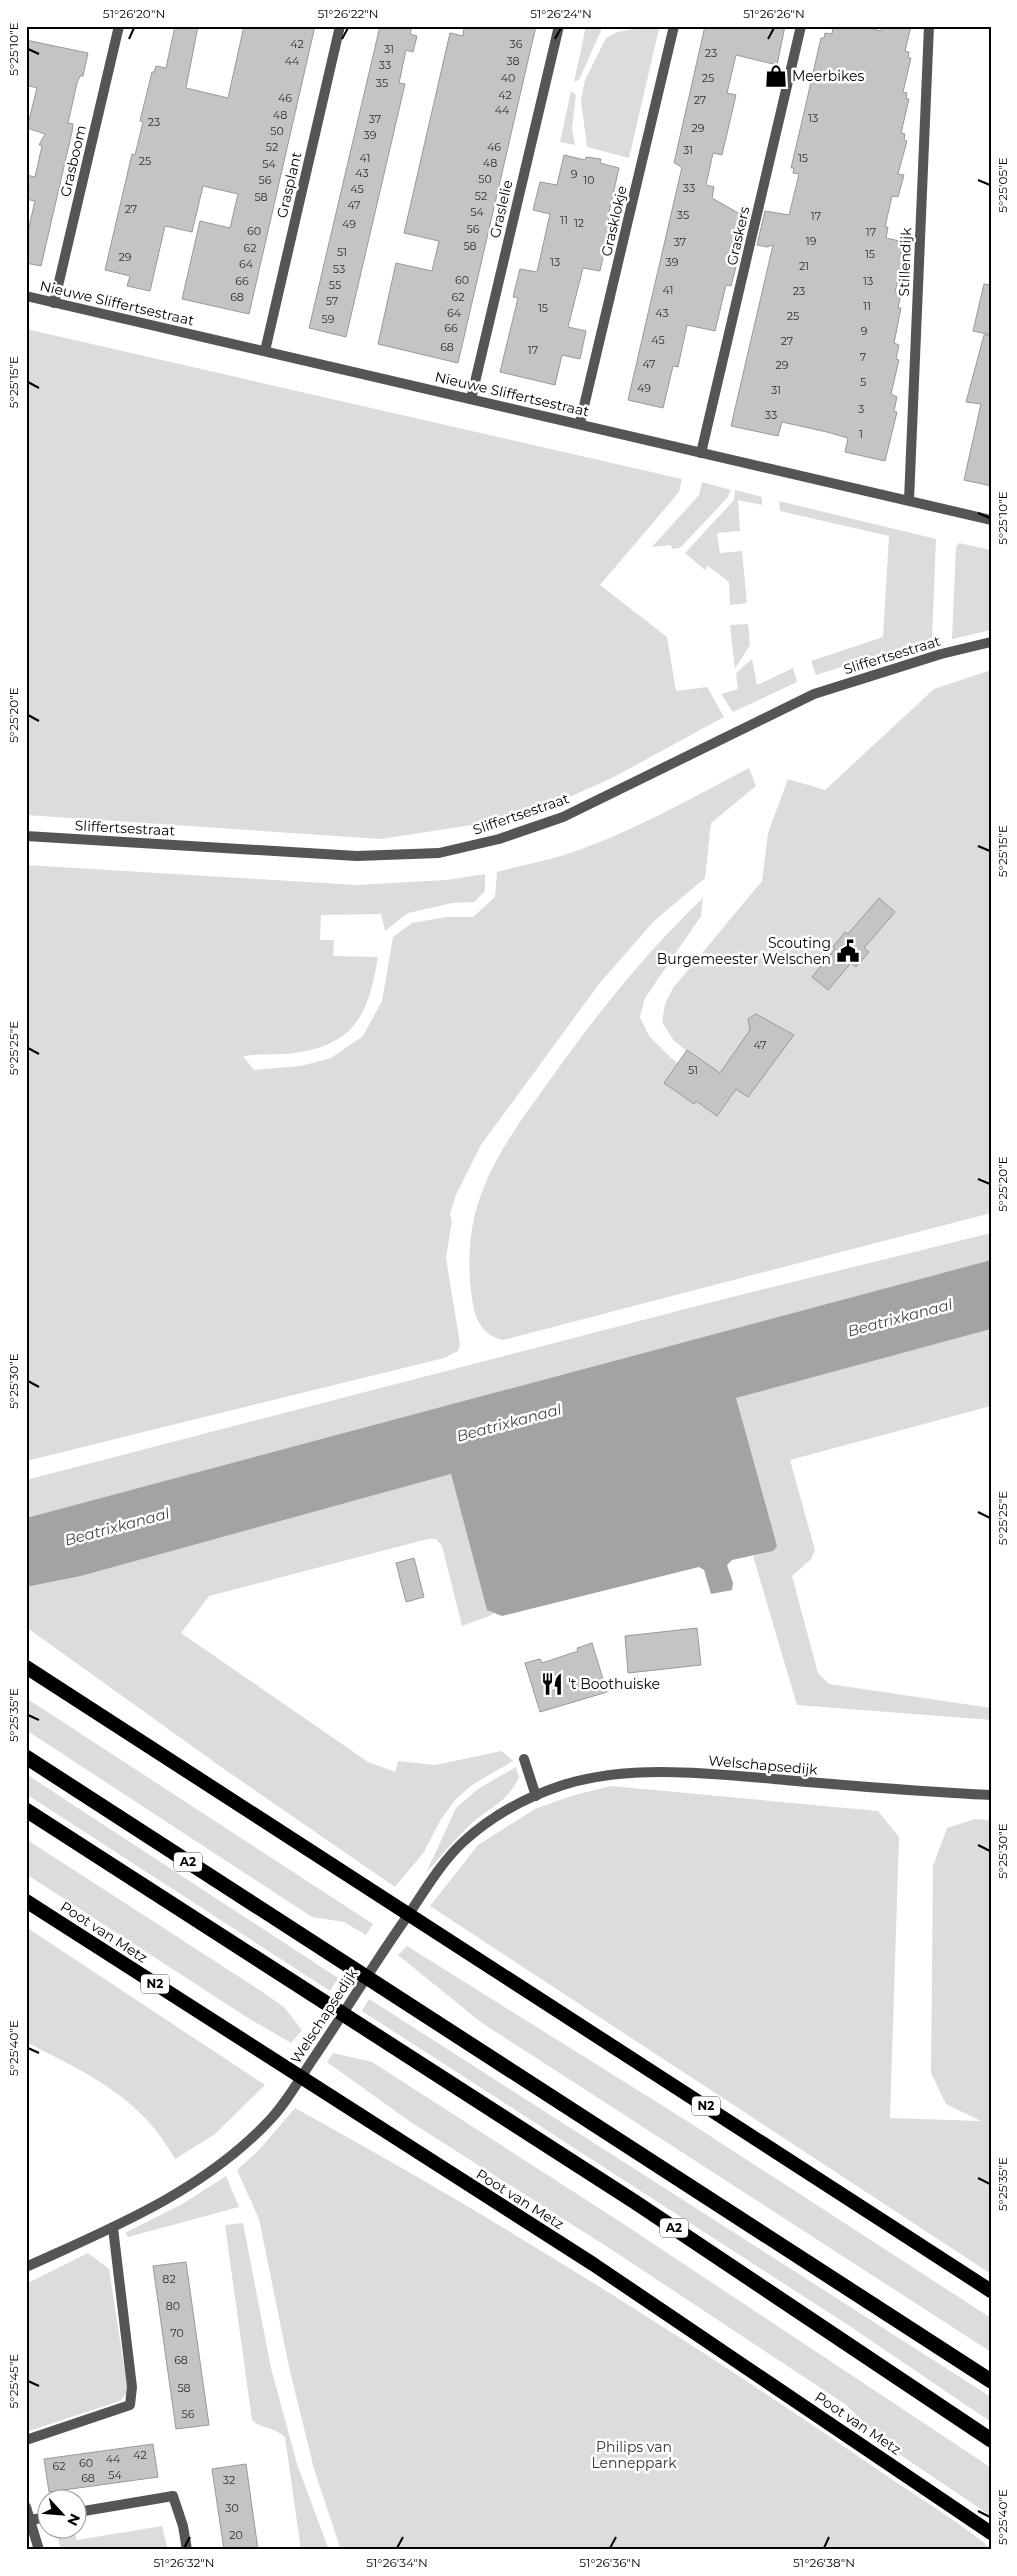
<svg xmlns="http://www.w3.org/2000/svg" width="1017" height="2576" font-family="Montserrat,sans-serif">
<style>
.green{fill:#dcdcdc}
.water{fill:#a3a3a3}
.building{fill:#c4c4c4;stroke:#999}
.lines{fill:none;stroke-linecap:round;stroke-linejoin:round}
.minor{stroke:#555;stroke-width:10}
.tertiary{stroke:#555;stroke-width:10}
.trunk{stroke:#000;stroke-width:14}
.motorway{stroke:#000;stroke-width:15}
.ticks{fill:none;stroke:#000;stroke-width:2}
.labels{text-anchor:middle;stroke-width:5;stroke-linejoin:round;paint-order:stroke}
.number-label{font-size:11px;fill:#313131}
.shield{fill:#fff;stroke:#4c4c4c;stroke-width:1}
.shield-label{font-size:12px;font-weight:bold;fill:#000}
.poi-label{font-size:14px;fill:#000;stroke:#fff;text-anchor:start}
.street-label{font-size:14px;fill:#000;stroke:#fff}
.park-label{font-size:14px;fill:#333;stroke:#fff}
.water-label{font-size:15px;font-style:italic;fill:#444;stroke:#fff}
.neatline{fill:none;stroke:#000;stroke-width:2}
.ticks-label{font-size:12px;text-anchor:middle;fill:#000}
</style>
<rect width="100%" height="100%" fill="#fff"/>
<g class="green">
<polygon points="586,26 603,26 579,80 574,82"/>
<polygon points="640,28 659,29 629,158 587,147 581,100 585,80 606,38 617,32"/>
<polygon points="571,91 576,95 572,129 575,145 560,142"/>
<polygon points="26,329 682,479 679,492 600,585 667,637 676,691 707,687 724,717 612,778 558,802 504,820 381,839 26,815"/>
<polygon points="702,482 731,490 728,497 680,548 672,549 671,545 652,547 699,495"/>
<polygon points="735,490 762,497 762,505 738,500 740,531 717,533 720,553 742,551 747,603 730,605 729,582 708,566 705,570 685,553 734,500"/>
<polygon points="779,501 936,539 932,639 816,675 811,661 883,637 889,536 780,511"/>
<polygon points="959,543 991,550 991,630 952,639 956,547"/>
<polygon points="748,624 750,645 735,669 730,625"/>
<polygon points="752,659 757,685 793,668 797,682 733,712 721,694 738,689 736,673"/>
<path d="M991,670v543l-488,127c-25,-6 -29,-25 -32,-49 -4,-35 -1,-71 13,-104 16,-40 43,-75 68,-110 45,-63 94,-125 151,-179l-2,18 -56,82 -5,19 9,19 21,21 41,32 8,-13 -45,-35 -12,-19 3,-18 8,-16 89,-107 6,-48 20,-54 37,11 109,-101z"/>
<path d="M749,768l7,18 -45,37 -6,55 -51,43 -55,63 -118,161 -25,50 -6,19 2,7 -6,37 14,86 -2,7 -14,7 -418,103v-596l330,20 90,-5 39,-6v17l-11,11 -22,1 -44,10 -23,18 -4,-17 -60,1 -1,25h14l-1,16 45,1c-9,52 -19,85 -78,95 -18,4 -39,1 -57,4l11,14 47,-4 30,-8 32,-22 19,-35 11,-64 19,-14 35,-6h26l22,-20 2,-25c21,-6 43,-10 64,-16 66,-21 127,-56 188,-88z"/>
<polygon points="991,1233 991,1260 26,1518 26,1480 720,1300"/>
<polygon points="991,1329 991,1406 790,1460 815,1550 811,1559 792,1576 818,1673 829,1684 991,1708 991,1720 797,1705 753,1556 773,1551 735,1398"/>
<polygon points="451,1474 487,1609 494,1614 462,1626 442,1546 436,1539 428,1539 209,1596 181,1633 368,1762 395,1772 398,1761 435,1765 502,1751 513,1761 472,1785 456,1799 441,1819 424,1852 395,1887 224,1769 26,1627 26,1587 81,1576"/>
<polygon points="26,1698 373,1924 366,1935 344,1922 312,1917 26,1730"/>
<path d="M516,1767l3,10c-11,25 -28,29 -47,46 -16,15 -31,33 -46,50l30,-65 22,-19z"/>
<polygon points="26,1774 338,1978 330,1991 26,1794"/>
<polygon points="611,1786 878,1811 899,1837 890,2118 981,2121 946,2104 931,2073 933,1866 947,1828 975,1819 991,1820 991,2274 430,1906 478,1845 535,1809 571,1796"/>
<polygon points="26,1839 264,1993 284,2007 302,2030 291,2043 248,2018 26,1874"/>
<path d="M26,1927l239,158 -50,49 -40,25c-34,-62 -88,-86 -149,-117z"/>
<polygon points="407,1946 687,2121 991,2318 991,2352 482,2023 398,1955"/>
<polygon points="369,1999 991,2397 991,2422 848,2325 362,2011"/>
<polygon points="333,2053 372,2062 622,2223 990,2467 991,2516 893,2450 845,2404 606,2246 412,2123 327,2062"/>
<path d="M295,2108c204,112 401,236 592,368 17,12 97,62 104,74h-650l-27,-81 -25,-102 -30,-148 -22,-49 22,-20z"/>
<polygon points="226,2176 239,2207 128,2237 125,2233 184,2203"/>
<path d="M243,2223l28,145 26,96 32,86h-28l-16,-113c-11,-10 -24,-8 -33,-17l-27,-195z"/>
<polygon points="88,2253 109,2269 128,2392 120,2401 26,2432 26,2284"/>
<polygon points="162,2526 168,2550 61,2550 55,2529 73,2529 77,2540"/>
</g>
<polygon class="water" points="991,1260 991,1329 736,1398 777,1546 773,1551 732,1560 727,1565 733,1583 732,1590 711,1594 704,1570 699,1567 502,1616 487,1610 451,1474 81,1576 26,1587 26,1518"/>
<g class="building">
<polygon points="175,26 198,26 186,88 228,98 244,26 315,26 249,314 182,299 200,221 230,228 238,194 203,186 192,232 165,226 150,291 127,286 130,276 105,270 132,154 135,155 143,122 140,121 152,72 154,72 156,66 166,68"/>
<polygon points="380,26 412,26 410,34 417,36 413,52 406,50 399,83 405,84 346,337 309,328"/>
<polygon points="464,26 536,26 458,363 378,344 396,263 432,271 439,241 404,233 450,33 463,36"/>
<polygon points="705,26 785,26 777,65 736,55 727,93 736,95 722,155 713,153 706,185 714,187 712,198 740,214 742,205 751,208 731,286 726,285 715,331 687,325 678,367 673,366 663,408 628,400 682,167 674,163"/>
<polygon points="833,26 861,26 881,31 882,26 911,26 905,51 909,52 908,58 911,58 903,92 907,93 906,99 909,99 901,133 905,134 904,140 907,141 898,174 904,175 898,197 892,196 885,227 888,227 886,238 904,242 900,257 903,258 895,292 901,294 898,308 901,308 894,343 899,345 896,359 899,360 891,394 897,397 894,411 897,412 885,461 845,452 848,438 827,432 782,422 778,436 731,426 773,245 767,247 757,245 765,211 789,215 799,174 793,173 794,168 791,168 803,117 821,38 824,38 825,33 832,34"/>
<polygon points="26,40 88,53 83,76 80,76 77,83 68,123 73,124 72,132 41,266 26,263 26,240 35,201 26,199 26,175 35,177 42,146 39,145 45,134 27,128 37,88 26,85"/>
<polygon points="564,155 585,160 586,157 601,159 600,163 619,168 609,212 609,231 600,271 583,268 568,327 586,331 580,359 562,355 555,385 500,372 518,298 513,297 520,269 537,272 550,214 533,210 540,182 557,185"/>
<polygon points="984,284 991,285 991,335 973,331"/>
<polygon points="984,335 991,335 991,486 964,480 981,404 966,402"/>
<polygon points="879,898 895,912 864,948 869,952 856,967 851,963 828,990 812,977 835,949 833,947 845,932 848,934"/>
<polygon points="756,1014 794,1035 748,1097 736,1089 717,1116 696,1101 694,1104 664,1083 687,1050 720,1073 750,1030 748,1019"/>
<polygon points="414,1558 424,1597 406,1602 396,1563"/>
<polygon points="697,1628 701,1665 628,1673 625,1636"/>
<polygon points="592,1643 607,1692 540,1712 525,1663 540,1659 542,1663 578,1651 577,1648"/>
<polygon points="186,2262 209,2425 176,2429 153,2266"/>
<polygon points="153,2444 158,2477 49,2492 44,2459"/>
<polygon points="246,2464 258,2550 224,2550 212,2469"/>
</g>
<g class="lines">
<g class="minor">
<polyline points="54,303 119,26"/>
<polyline points="265,351 340,26"/>
<polyline points="471,399 559,26"/>
<polyline points="580,423 674,26"/>
<polyline points="701,453 801,26"/>
<polyline points="909,500 929,26"/>
<polyline points="26,836 357,856 439,853 499,839 563,817 814,694 941,654 991,642"/>
<polyline points="524,1759 536,1796"/>
<path d="M26,2267c86,-39 175,-75 241,-144 19,-19 33,-45 48,-67 32,-47 61,-96 94,-142 16,-24 32,-51 53,-71 28,-26 64,-46 101,-58 68,-22 153,-11 222,-5 69,6 137,12 206,15"/>
<polyline points="26,2440 130,2405 132,2387 113,2228"/>
<polyline points="26,2507 39,2550"/>
<polyline points="78,2512 173,2496 183,2526 187,2550"/>
<polyline points="30,2520 48,2517"/>
</g>
<polyline class="tertiary" points="26,296 991,520"/>
<g class="trunk">
<polyline points="26,1667 991,2291"/>
<polyline points="26,1901 593,2264 991,2533"/>
</g>
<g class="motorway">
<polyline points="26,1757 991,2381"/>
<polyline points="26,1810 635,2202 991,2440"/>
</g>
</g>
<path class="ticks" d="M129,39l5,-11M342,39l6,-11M555,39l6,-11M768,39l6,-11M28,49l11,5M978,180l12,5M28,382l11,6M978,513l12,5M28,715l11,6M978,846l12,5M28,1048l11,6M978,1179l12,5M28,1381l11,6M978,1512l12,6M28,1715l11,5M978,1845l12,6M28,2048l11,5M978,2178l12,6M28,2381l11,5M978,2511l12,6M184,2548l6,-11M397,2548l6,-11M610,2548l6,-11M824,2548l5,-11"/>
<defs>
<symbol id="shop-bare" viewBox="-9 -9 18 18"><path d="M-5-2.5h2.3a2.7 3.5 0 0 1 5.4 0H5L5.5 6h-11ZM-1.5-2.5h3a1.5 2.3 0 0 0-3 0Z" fill="#000" stroke="#fff" stroke-width="2.5" paint-order="stroke"/></symbol>
<symbol id="civic-bare" viewBox="-9 -9 18 18"><path d="M-.6-6.5H3V-4.5H.6V-3L4-1V1h2V6H-6V1h2V-1L-.6-3ZM-1.2 2.5V6h2.4V2.5Z" fill="#000" stroke="#fff" stroke-width="2.5" paint-order="stroke"/></symbol>
<symbol id="restaurant-bare" viewBox="-9 -9 18 18"><path d="M-5-6h1v4h1v-4h1v4h1v-4h1v5L-1.5 .5V6h-2V.5L-5-1ZM5-6V6H3V1.5H1.5Q1.5-4 5-6Z" fill="#000" stroke="#fff" stroke-width="2.5" paint-order="stroke"/></symbol>
</defs>
<g fill-rule="evenodd">
<use href="#shop-bare" x="760" y="60" width="32" height="32"/>
<use href="#civic-bare" x="832" y="935" width="32" height="32"/>
<use href="#restaurant-bare" x="536" y="1668" width="32" height="32"/>
</g>
<g class="labels">
<g class="number-label">
<text x="297" y="48">42</text>
<text x="516" y="48">36</text>
<text x="389" y="53">31</text>
<text x="711" y="57">23</text>
<text x="292" y="65">44</text>
<text x="513" y="65">38</text>
<text x="385" y="69">33</text>
<text x="508" y="82">40</text>
<text x="708" y="82">25</text>
<text x="382" y="87">35</text>
<text x="505" y="99">42</text>
<text x="285" y="102">46</text>
<text x="700" y="104">27</text>
<text x="502" y="114">44</text>
<text x="280" y="119">48</text>
<text x="813" y="122">13</text>
<text x="375" y="123">37</text>
<text x="154" y="126">23</text>
<text x="698" y="132">29</text>
<text x="277" y="135">50</text>
<text x="370" y="139">39</text>
<text x="272" y="151">52</text>
<text x="494" y="151">46</text>
<text x="688" y="154">31</text>
<text x="365" y="162">41</text>
<text x="803" y="162">15</text>
<text x="145" y="165">25</text>
<text x="490" y="167">48</text>
<text x="269" y="168">54</text>
<text x="362" y="177">43</text>
<text x="574" y="178">9</text>
<text x="485" y="183">50</text>
<text x="265" y="184">56</text>
<text x="589" y="184">10</text>
<text x="689" y="192">33</text>
<text x="357" y="193">45</text>
<text x="481" y="200">52</text>
<text x="261" y="201">58</text>
<text x="354" y="209">47</text>
<text x="131" y="213">27</text>
<text x="477" y="216">54</text>
<text x="683" y="219">35</text>
<text x="816" y="220">17</text>
<text x="564" y="224">11</text>
<text x="579" y="227">12</text>
<text x="349" y="228">49</text>
<text x="473" y="233">56</text>
<text x="254" y="235">60</text>
<text x="871" y="236">17</text>
<text x="811" y="245">19</text>
<text x="680" y="246">37</text>
<text x="470" y="250">58</text>
<text x="250" y="252">62</text>
<text x="342" y="256">51</text>
<text x="870" y="258">15</text>
<text x="125" y="261">29</text>
<text x="555" y="266">13</text>
<text x="672" y="266">39</text>
<text x="246" y="268">64</text>
<text x="804" y="270">21</text>
<text x="339" y="273">53</text>
<text x="462" y="284">60</text>
<text x="242" y="285">66</text>
<text x="868" y="285">13</text>
<text x="335" y="289">55</text>
<text x="668" y="294">41</text>
<text x="799" y="295">23</text>
<text x="237" y="301">68</text>
<text x="458" y="301">62</text>
<text x="332" y="305">57</text>
<text x="867" y="310">11</text>
<text x="543" y="312">15</text>
<text x="454" y="317">64</text>
<text x="662" y="317">43</text>
<text x="793" y="320">25</text>
<text x="328" y="323">59</text>
<text x="451" y="332">66</text>
<text x="864" y="335">9</text>
<text x="658" y="344">45</text>
<text x="787" y="345">27</text>
<text x="447" y="351">68</text>
<text x="533" y="354">17</text>
<text x="863" y="361">7</text>
<text x="649" y="368">47</text>
<text x="782" y="369">29</text>
<text x="863" y="386">5</text>
<text x="644" y="392">49</text>
<text x="776" y="394">31</text>
<text x="861" y="413">3</text>
<text x="771" y="419">33</text>
<text x="861" y="438">1</text>
<text x="760" y="1049">47</text>
<text x="693" y="1074">51</text>
<text x="169" y="2283">82</text>
<text x="173" y="2310">80</text>
<text x="177" y="2337">70</text>
<text x="181" y="2364">68</text>
<text x="184" y="2392">58</text>
<text x="188" y="2418">56</text>
<text x="140" y="2459">42</text>
<text x="113" y="2463">44</text>
<text x="86" y="2467">60</text>
<text x="59" y="2470">62</text>
<text x="115" y="2479">54</text>
<text x="88" y="2482">68</text>
<text x="229" y="2484">32</text>
<text x="232" y="2512">30</text>
<text x="236" y="2539">20</text>
</g>
<g class="shield">
<rect x="174" y="1852.5" width="28" height="19" rx="4"/>
<rect x="141" y="1974.5" width="28" height="19" rx="4"/>
<rect x="692" y="2096.5" width="28" height="19" rx="4"/>
<rect x="660" y="2218.5" width="28" height="19" rx="4"/>
</g>
<g class="shield-label">
<text x="188" y="1866">A2</text>
<text x="155" y="1988">N2</text>
<text x="706" y="2110">N2</text>
<text x="674" y="2232">A2</text>
</g>
<g class="poi-label">
<text x="792" y="81">Meerbikes</text>
<text x="831" y="948" text-anchor="end">Scouting<tspan x="831" dy="16">Burgemeester Welschen</tspan></text>
<text x="568" y="1689">'t Boothuiske</text>
</g>
<g class="street-label">
<text transform="translate(73 161) rotate(-77)" y="5">Grasboom</text>
<text transform="translate(289 185) rotate(-77)" y="5">Grasplant</text>
<text transform="translate(501 209) rotate(-77)" y="5">Graslelie</text>
<text transform="translate(614 221) rotate(-77)" y="5">Grasklokje</text>
<text transform="translate(738 236) rotate(-77)" y="5">Graskers</text>
<text transform="translate(905 262) rotate(-88)" y="5">Stillendijk</text>
<text transform="translate(117 303) rotate(13)" y="5">Nieuwe Sliffertsestraat</text>
<text transform="translate(512 394) rotate(13)" y="5">Nieuwe Sliffertsestraat</text>
<text transform="translate(892 655) rotate(-17)" y="5">Sliffertsestraat</text>
<text transform="translate(521 814) rotate(-19)" y="5">Sliffertsestraat</text>
<text transform="translate(125 828) rotate(3)" y="5">Sliffertsestraat</text>
<text transform="translate(763 1765) rotate(5)" y="5">Welschapsedijk</text>
<text transform="translate(104 1932) rotate(33)" y="5">Poot van Metz</text>
<text transform="translate(324 2016) rotate(-57)" y="5">Welschapsedijk</text>
<text transform="translate(520 2199) rotate(32)" y="5">Poot van Metz</text>
<text transform="translate(858 2423) rotate(34)" y="5">Poot van Metz</text>
</g>
<g class="park-label">
<text x="634" y="2452">Philips van<tspan x="634" dy="16">Lenneppark</tspan></text>
</g>
<g class="water-label">
<text transform="translate(900 1318) rotate(-15)" y="5">Beatrixkanaal</text>
<text transform="translate(509 1423) rotate(-15)" y="5">Beatrixkanaal</text>
<text transform="translate(117 1527) rotate(-15)" y="5">Beatrixkanaal</text>
</g>
</g>
<rect width="1017" height="2576" fill="none" stroke="#ffffff" stroke-width="55"/>
<g transform="translate(62 2514) rotate(116)"><circle r="24" fill="#ffffff" stroke="#999999"/>
<path d="M0-4L9 19L0 12L-9 19Z" fill="#000000"/>
<text y="-8" font-size="14" font-weight="bold" text-anchor="middle" fill="#000000">N</text>
</g>
<rect x="28" y="28" width="962" height="2520" class="neatline"/>
<g class="ticks-label">
<text x="134" y="18">51°26'20"N</text>
<text x="348" y="18">51°26'22"N</text>
<text x="561" y="18">51°26'24"N</text>
<text x="774" y="18">51°26'26"N</text>
<text transform="translate(14 49) rotate(-90)" y="4">5°25'10"E</text>
<text transform="translate(1003 185) rotate(-90)" y="4">5°25'05"E</text>
<text transform="translate(14 382) rotate(-90)" y="4">5°25'15"E</text>
<text transform="translate(1003 518) rotate(-90)" y="4">5°25'10"E</text>
<text transform="translate(14 715) rotate(-90)" y="4">5°25'20"E</text>
<text transform="translate(1003 851) rotate(-90)" y="4">5°25'15"E</text>
<text transform="translate(14 1048) rotate(-90)" y="4">5°25'25"E</text>
<text transform="translate(1003 1184) rotate(-90)" y="4">5°25'20"E</text>
<text transform="translate(14 1381) rotate(-90)" y="4">5°25'30"E</text>
<text transform="translate(1003 1518) rotate(-90)" y="4">5°25'25"E</text>
<text transform="translate(14 1715) rotate(-90)" y="4">5°25'35"E</text>
<text transform="translate(1003 1851) rotate(-90)" y="4">5°25'30"E</text>
<text transform="translate(14 2048) rotate(-90)" y="4">5°25'40"E</text>
<text transform="translate(1003 2184) rotate(-90)" y="4">5°25'35"E</text>
<text transform="translate(14 2381) rotate(-90)" y="4">5°25'45"E</text>
<text transform="translate(1003 2517) rotate(-90)" y="4">5°25'40"E</text>
<text x="184" y="2567">51°26'32"N</text>
<text x="397" y="2567">51°26'34"N</text>
<text x="610" y="2567">51°26'36"N</text>
<text x="824" y="2567">51°26'38"N</text>
</g>
</svg>
